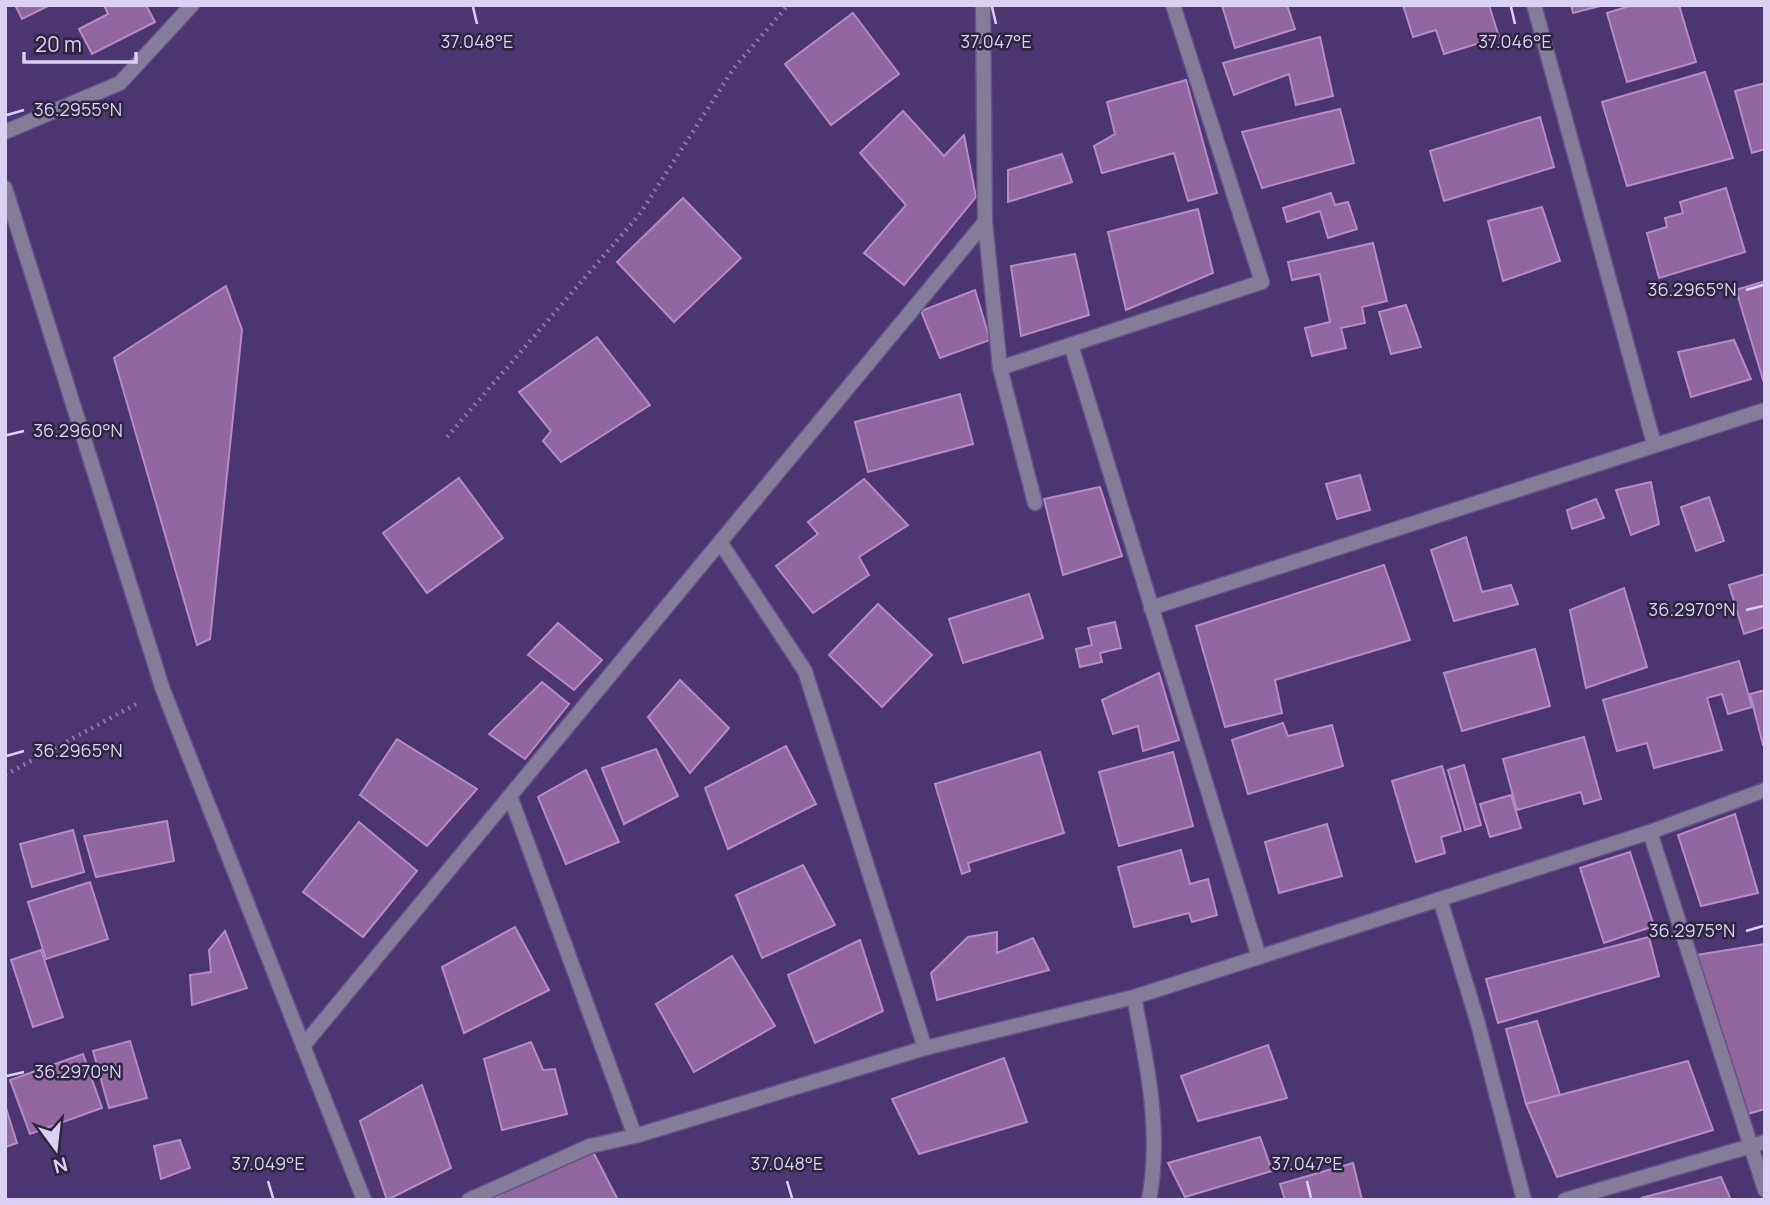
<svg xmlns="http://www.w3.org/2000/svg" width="1770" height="1205" font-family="Manrope,sans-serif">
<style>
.building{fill:#9266a0;stroke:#b88ac7;stroke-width:2}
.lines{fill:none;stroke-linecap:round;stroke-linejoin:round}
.street-casing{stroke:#655289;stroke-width:17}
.path{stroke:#8877a9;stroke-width:4.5;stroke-dasharray:2 5;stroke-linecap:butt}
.street{stroke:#847c99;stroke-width:14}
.ticks{fill:none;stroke:#dad0f4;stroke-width:2.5}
.ticks-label{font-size:18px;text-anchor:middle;fill:#dad0f4;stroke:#2e2540;stroke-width:5;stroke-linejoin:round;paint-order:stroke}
</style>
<rect width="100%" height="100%" fill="#4b3672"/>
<g class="building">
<polygon points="15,5 50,5 22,19"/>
<polygon points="104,5 146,5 155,22 92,54 79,29 108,14"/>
<polygon points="1222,5 1287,5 1295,29 1235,48"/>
<polygon points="1403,5 1489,5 1499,37 1444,54 1436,30 1413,37"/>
<polygon points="1571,5 1604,5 1573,13"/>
<polygon points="1633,5 1679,5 1696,62 1627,82 1607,13"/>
<polygon points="853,13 899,74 831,125 785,64"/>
<polygon points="1320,37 1333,96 1296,105 1289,74 1234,95 1223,63"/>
<polygon points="1705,72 1733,158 1627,186 1602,102"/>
<polygon points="1186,80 1217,193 1188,201 1174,153 1102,173 1094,146 1115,134 1107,102"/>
<polygon points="1765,83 1765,149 1752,153 1735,91"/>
<polygon points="1340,109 1354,163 1262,188 1242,132"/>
<polygon points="903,111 944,156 964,135 976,197 904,285 864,253 906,205 860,153"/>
<polygon points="1540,117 1554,167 1444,201 1430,151"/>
<polygon points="1062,154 1072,182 1008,202 1008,170"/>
<polygon points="1726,188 1745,252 1659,278 1647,233 1667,227 1665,218 1683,213 1680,202"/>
<polygon points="1331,193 1335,205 1348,202 1357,229 1328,238 1320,211 1287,222 1283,208"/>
<polygon points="683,198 741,258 674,322 617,262"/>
<polygon points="1542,207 1560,261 1503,281 1488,221"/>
<polygon points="1198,209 1213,273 1126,310 1108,232"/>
<polygon points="1373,243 1387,301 1362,307 1365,323 1341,328 1346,348 1312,356 1305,328 1330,322 1320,274 1292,280 1288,262"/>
<polygon points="1075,254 1089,315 1021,336 1011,266"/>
<polygon points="1765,281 1765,383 1764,383 1736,290"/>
<polygon points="226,286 242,330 210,639 197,645 114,358"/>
<polygon points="975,290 990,340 940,358 921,311"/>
<polygon points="1406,305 1421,347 1391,354 1379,312"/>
<polygon points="597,337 650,405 561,462 543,441 551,431 519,392"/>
<polygon points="1734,340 1751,379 1691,397 1678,352"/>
<polygon points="960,394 973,444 868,472 855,422"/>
<polygon points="1360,475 1370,510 1337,519 1326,484"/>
<polygon points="459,478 503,538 427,593 383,533"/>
<polygon points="864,479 908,525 859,557 869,575 813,613 776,566 818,534 808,522"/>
<polygon points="1651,482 1659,524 1631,535 1616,490"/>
<polygon points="1100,487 1122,556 1063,575 1044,499"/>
<polygon points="1709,497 1724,541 1696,551 1681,507"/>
<polygon points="1596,499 1604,518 1572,529 1567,510"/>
<polygon points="1466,537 1482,592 1511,585 1518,604 1454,621 1431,550"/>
<polygon points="1384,565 1410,640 1275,680 1282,713 1225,727 1196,626"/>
<polygon points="1765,574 1765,627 1744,634 1729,585"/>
<polygon points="1624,588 1647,667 1586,688 1570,610"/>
<polygon points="1029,594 1043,638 963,663 949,619"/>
<polygon points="878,604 932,655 882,707 829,655"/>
<polygon points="1115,622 1121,648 1100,653 1102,662 1080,667 1076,649 1092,645 1088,628"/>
<polygon points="558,623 602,660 574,690 528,655"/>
<polygon points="1535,649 1550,706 1462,731 1444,673"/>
<polygon points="1739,661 1752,707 1728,714 1722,694 1707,698 1722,750 1654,768 1647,743 1617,751 1603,700"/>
<polygon points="1159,673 1179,740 1143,751 1138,726 1113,734 1102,700"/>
<polygon points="680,680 729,728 690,773 648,717"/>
<polygon points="542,682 569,704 525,759 489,734"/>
<polygon points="1765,690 1765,745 1763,745 1750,694"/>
<polygon points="1283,723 1288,736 1332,725 1343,766 1248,794 1232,740"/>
<polygon points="1584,737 1601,799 1584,804 1581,792 1517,810 1503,759"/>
<polygon points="397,739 477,789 427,846 360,795"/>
<polygon points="786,746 816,804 728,849 705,788"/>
<polygon points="656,749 678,796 624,824 602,768"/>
<polygon points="1040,752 1064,833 968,863 970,871 962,874 935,784"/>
<polygon points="1173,752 1193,826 1119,846 1099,772"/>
<polygon points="1464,765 1481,825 1465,830 1448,770"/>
<polygon points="1442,766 1461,831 1441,837 1445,853 1416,862 1392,781"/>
<polygon points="586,770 619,842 566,864 538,797"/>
<polygon points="1511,795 1521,828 1490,837 1480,804"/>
<polygon points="1735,814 1758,893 1701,906 1678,835"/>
<polygon points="167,821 174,861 96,877 84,836"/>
<polygon points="359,822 417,871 363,937 303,892"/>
<polygon points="1327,824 1342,876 1279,893 1265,842"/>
<polygon points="73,830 84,872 32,887 20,844"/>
<polygon points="1181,850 1190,884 1208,879 1217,915 1192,922 1189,913 1134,927 1118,867"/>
<polygon points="1630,852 1654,926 1604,943 1580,868"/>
<polygon points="803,865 835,925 762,958 736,895"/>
<polygon points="90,882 108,939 46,959 28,902"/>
<polygon points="515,927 549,990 464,1033 442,967"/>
<polygon points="225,931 247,988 192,1005 190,975 211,972 209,950"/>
<polygon points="997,932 997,953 1033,938 1049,970 937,1000 931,973 968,937"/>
<polygon points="1649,937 1659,976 1498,1023 1486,979"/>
<polygon points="860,940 883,1011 815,1043 788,975"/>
<polygon points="1765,944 1765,1109 1748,1114 1690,956"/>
<polygon points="41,950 63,1017 33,1027 11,960"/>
<polygon points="732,956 775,1026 694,1072 656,1004"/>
<polygon points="1537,1021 1560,1095 1526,1104 1506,1029"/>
<polygon points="130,1041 147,1098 109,1108 93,1051"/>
<polygon points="531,1042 543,1070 555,1069 567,1114 502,1130 484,1059"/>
<polygon points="1268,1045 1287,1098 1198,1121 1181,1076"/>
<polygon points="83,1054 102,1108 30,1134 10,1080"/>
<polygon points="1004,1058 1027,1122 919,1154 892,1099"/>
<polygon points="1688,1061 1713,1130 1557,1177 1526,1104"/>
<polygon points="422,1085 451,1168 387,1200 360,1121"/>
<polygon points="5,1105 17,1143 5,1147"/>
<polygon points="1260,1137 1272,1171 1185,1197 1168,1163"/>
<polygon points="180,1140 190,1168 161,1179 154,1146"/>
<polygon points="590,1146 618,1200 491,1200"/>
<polygon points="1353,1163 1362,1200 1285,1200 1280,1184"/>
<polygon points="1721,1177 1731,1200 1641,1198"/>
</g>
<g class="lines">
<defs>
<g id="street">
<polyline points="983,5 985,222 1000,368 1035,503"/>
<polyline points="1534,5 1654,444"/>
<polyline points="5,132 120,83 192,5"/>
<polyline points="5,188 163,690 364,1200"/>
<polyline points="1071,345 1259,957"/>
<polyline points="1000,368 1262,282 1173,5"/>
<polyline points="720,542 805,671 925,1048"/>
<polyline points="1151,608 1765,410"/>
<polyline points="510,796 635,1136"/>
<polyline points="1650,832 1765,1190"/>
<polyline points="1440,899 1477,1020 1524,1200"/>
<path d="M1134,997c13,68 28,134 15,203"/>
<polyline points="303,1046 985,222"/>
<polyline points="469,1200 590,1146 635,1136 925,1048 1134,997 1650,832 1765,790"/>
<polyline points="1565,1200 1765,1142"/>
</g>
</defs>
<use href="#street" class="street-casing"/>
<g class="path">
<polyline points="447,437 639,215 734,68 788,5"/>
<polyline points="5,775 140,702"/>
</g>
<use href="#street" class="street"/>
</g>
<path class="ticks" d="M473,7l4,17M992,7l4,17M1511,7l4,17M7,115l17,-5M1746,290l17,-5M7,435l17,-4M1746,610l17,-4M7,756l17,-5M1746,931l17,-5M7,1076l17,-4M268,1181l5,17M787,1181l5,17M1307,1181l4,17"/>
<g class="ticks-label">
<text x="477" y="48">37.048°E</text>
<text x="996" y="48">37.047°E</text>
<text x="1515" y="48">37.046°E</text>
<text x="78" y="116">36.2955°N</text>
<text x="1692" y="296">36.2965°N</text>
<text x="78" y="437">36.2960°N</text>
<text x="1692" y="616">36.2970°N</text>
<text x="78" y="757">36.2965°N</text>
<text x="1692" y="937">36.2975°N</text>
<text x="78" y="1078">36.2970°N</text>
<text x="268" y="1170">37.049°E</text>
<text x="787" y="1170">37.048°E</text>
<text x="1307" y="1170">37.047°E</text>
</g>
<rect width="1770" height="1205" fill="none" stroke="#dad0f4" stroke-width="14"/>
<g transform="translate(56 1149) rotate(165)" stroke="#2e2540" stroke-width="5" paint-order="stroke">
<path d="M0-5L12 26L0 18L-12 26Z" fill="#dad0f4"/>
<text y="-10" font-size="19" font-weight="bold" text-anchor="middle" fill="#dad0f4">N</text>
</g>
<path d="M24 52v10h112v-10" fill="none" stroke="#dad0f4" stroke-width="3.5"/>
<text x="35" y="52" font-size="21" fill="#dad0f4" stroke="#2e2540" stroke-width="5" paint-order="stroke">20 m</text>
</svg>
